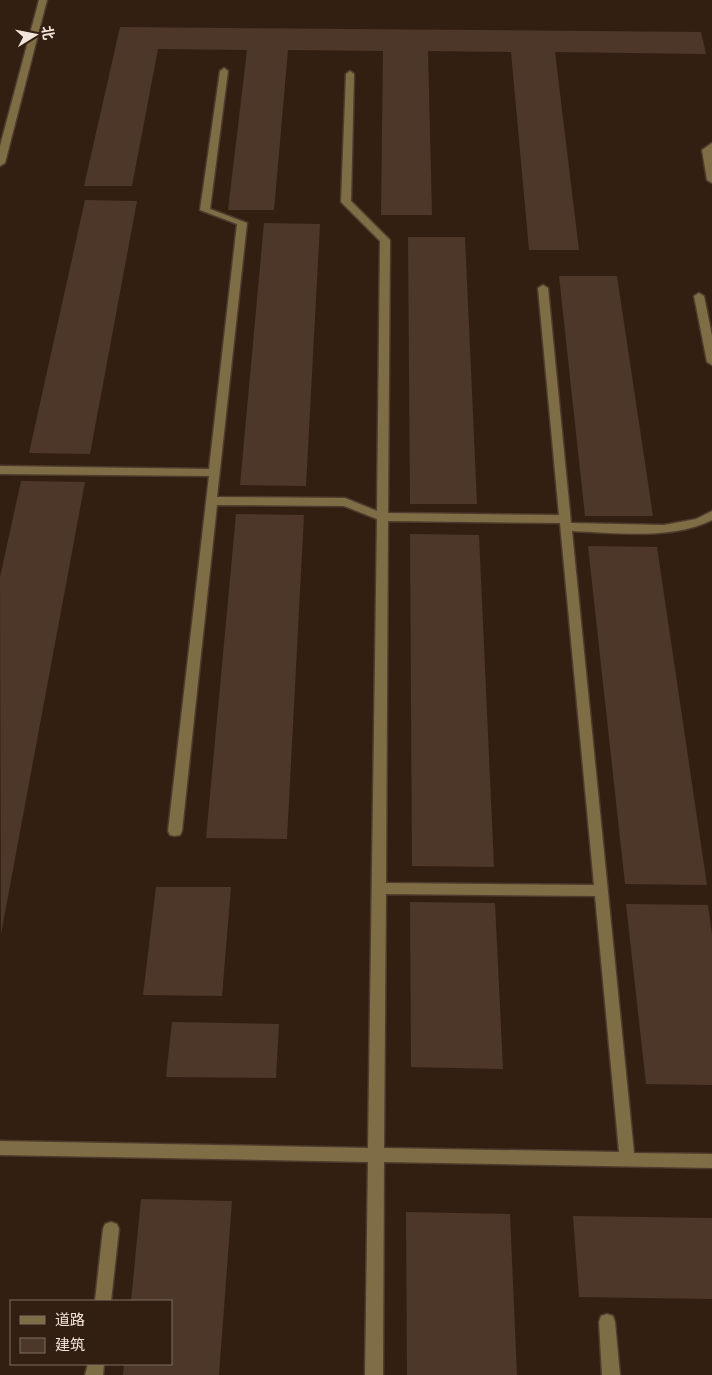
<svg xmlns="http://www.w3.org/2000/svg" width="712" height="1375" font-family="'PT Sans','Noto Sans SC',sans-serif">
<style>
.building{fill:#4d3729}
.lines{fill:none;stroke-linecap:round;stroke-linejoin:round}
.minor-casing{stroke:#4e3b2d;stroke-width:3}
.minor{fill:#7f6d45;fill-rule:evenodd}
</style>
<rect width="100%" height="100%" fill="#331f11"/>
<g class="building">
<polygon points="120,27 701,32 706,54 555,52 579,250 529,250 511,52 428,51 432,215 381,215 383,51 288,50 274,210 228,210 247,50 158,49 132,186 84,186"/>
<polygon points="85,200 137,201 90,454 29,453"/>
<polygon points="264,223 320,224 306,486 240,485"/>
<polygon points="408,237 465,237 477,504 410,504"/>
<polygon points="559,276 617,276 653,516 585,516"/>
<polygon points="21,481 85,482 1,934 0,577"/>
<polygon points="236,514 304,515 287,839 206,838"/>
<polygon points="410,534 479,535 494,867 412,866"/>
<polygon points="588,546 657,547 707,885 625,884"/>
<polygon points="156,887 231,887 222,996 143,995"/>
<polygon points="410,902 495,903 503,1069 411,1067"/>
<polygon points="626,904 708,905 712,934 712,1085 646,1084"/>
<polygon points="172,1022 279,1024 276,1078 166,1077"/>
<polygon points="141,1199 232,1201 219,1375 123,1375 124,1364 171,1364 171,1301 131,1301"/>
<polygon points="406,1212 510,1214 517,1375 407,1375"/>
<polygon points="573,1216 712,1218 712,1299 579,1297"/>
</g>
<g class="lines">
<defs>
<g id="minor">
<polygon points="39,0 47,0 5,163 0,166 0,146"/>
<path d="M224,68l4,3 -18,138 37,14 -30,274 128,1 32,13 3,-270 -39,-39 5,-128 4,-3 4,3 -3,127 39,39 -2,273 171,2 -21,-227 5,-3 5,3 23,235 93,2 32,-6 16,-8v9c-39,20 -97,13 -140,11l62,622 78,1v14l-328,-6 -1,213h-18l3,-213 -368,-7v-14l368,7 9,-629 -33,-13 -127,-1 -35,326 -2,4 -5,1 -5,-1 -2,-4 41,-355 -209,-2v-8l209,3 28,-245 -37,-14 20,-139zM388,521l172,2 34,362 -208,-2zM386,894l209,2 24,256 -235,-4z"/>
<polygon points="712,143 712,183 707,180 702,150"/>
<polygon points="699,293 704,296 712,336 712,365 707,362 694,296"/>
<polygon points="111,1222 117,1224 119,1229 111,1301 95,1301 103,1229 105,1224"/>
<polygon points="607,1314 613,1316 615,1322 620,1375 602,1375 599,1322 601,1316"/>
<polygon points="88,1364 104,1364 103,1375 85,1375"/>
</g>
</defs>
<use href="#minor" class="minor-casing"/>
<use href="#minor" class="minor"/>
</g>
<rect x="10" y="1300" width="162" height="65" fill="#331f11" stroke="#7f6e62"/>
<rect x="20" y="1316" width="25" height="8" fill="#7f6d45" stroke="#7f6e62"/>
<text x="55" y="1325" font-size="15" fill="#f2e4db">道路</text>
<rect x="20" y="1338" width="25" height="15" fill="#4d3729" stroke="#7f6e62"/>
<text x="55" y="1350" font-size="15" fill="#f2e4db">建筑</text>
<g transform="translate(35 35) rotate(80)" stroke="#331f11" stroke-width="4" paint-order="stroke">
<path d="M0-4L9 19L0 12L-9 19Z" fill="#f2e4db"/>
<text y="-8" font-size="14" font-weight="bold" text-anchor="middle" fill="#f2e4db">北</text>
</g>
</svg>
